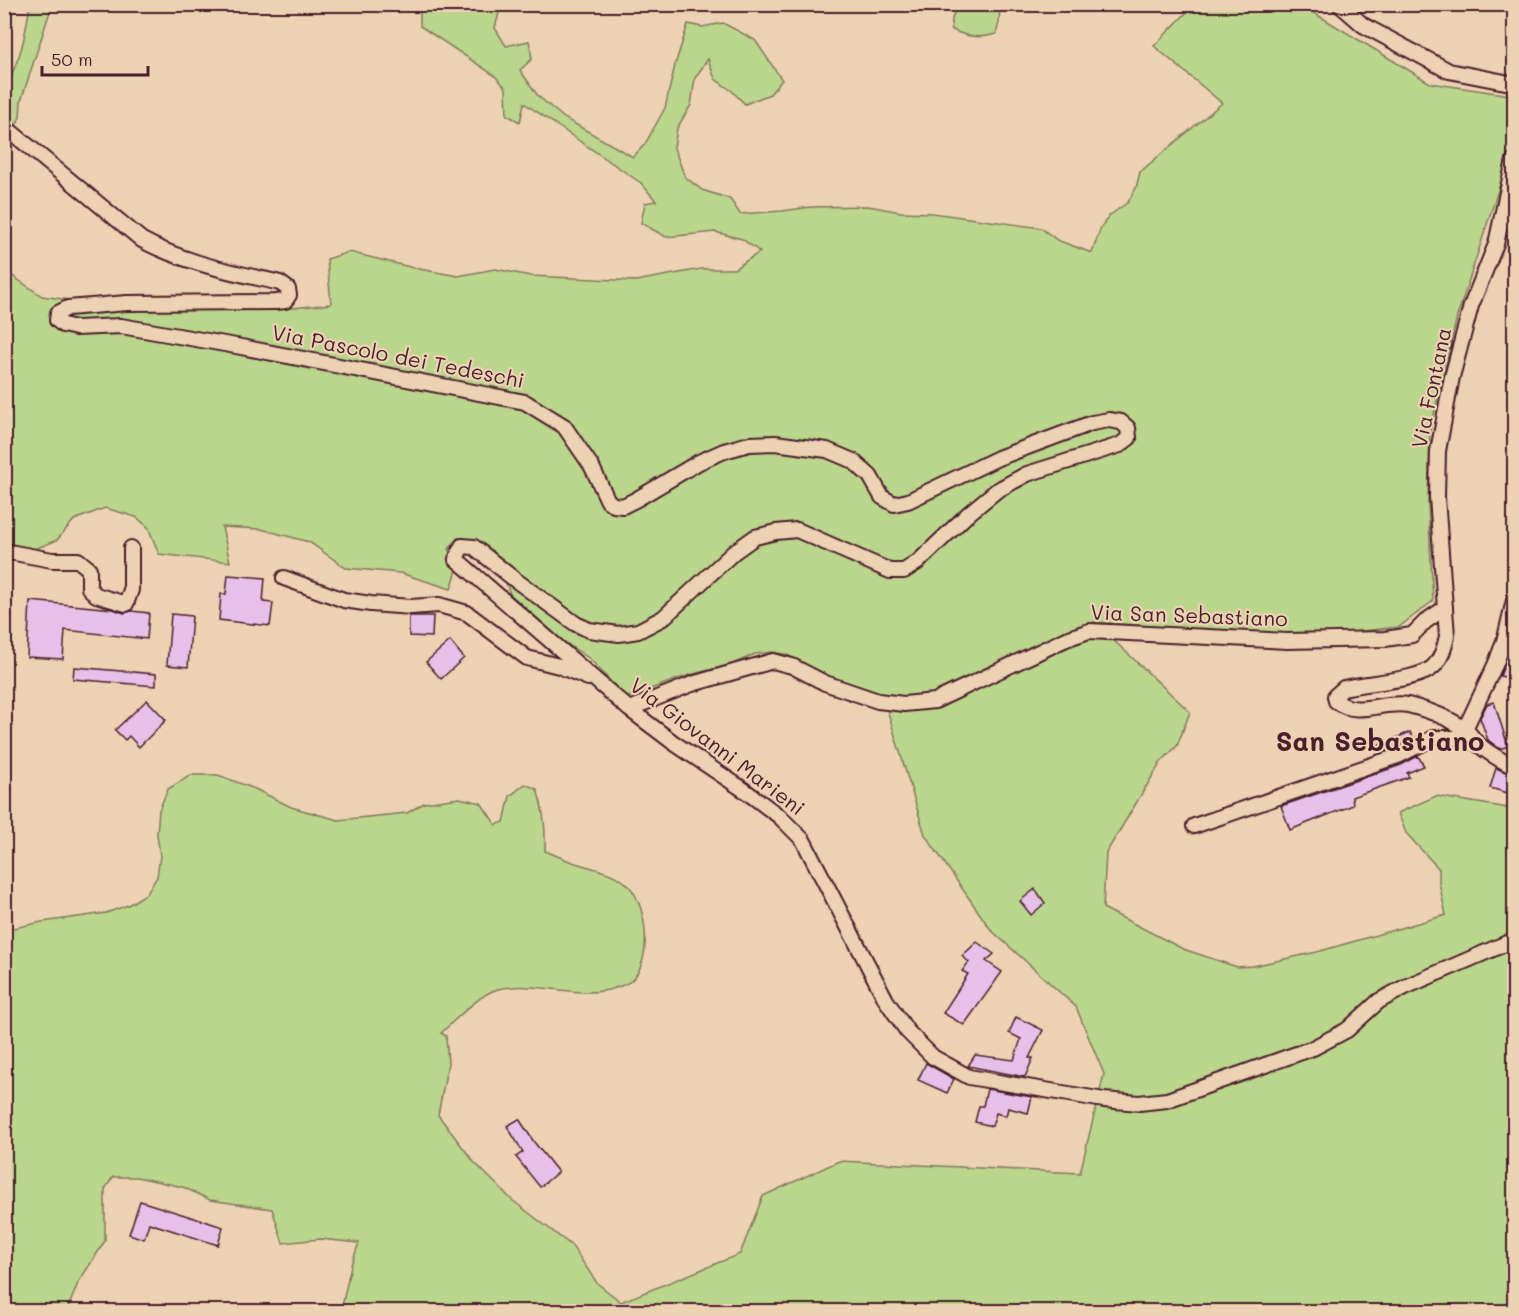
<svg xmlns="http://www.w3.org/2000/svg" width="1519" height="1316" font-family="Mali,sans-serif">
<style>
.green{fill:#bad58c;stroke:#827a5c;stroke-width:1.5}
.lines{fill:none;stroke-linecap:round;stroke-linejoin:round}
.stream{stroke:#70849d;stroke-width:4.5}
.building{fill:#e7c0e9;stroke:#4a1f2b;stroke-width:1.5}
.minor-casing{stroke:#4a1f2b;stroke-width:18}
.minor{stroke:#ecd1b3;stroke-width:14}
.labels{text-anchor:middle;stroke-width:4.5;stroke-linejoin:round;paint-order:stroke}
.street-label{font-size:21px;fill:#4a1f2b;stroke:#ecd1b3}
.district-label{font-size:27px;font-weight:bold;fill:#4a1f2b;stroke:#ecd1b3}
</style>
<rect width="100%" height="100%" fill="#ecd1b3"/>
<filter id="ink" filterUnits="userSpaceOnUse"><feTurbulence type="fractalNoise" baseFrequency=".0167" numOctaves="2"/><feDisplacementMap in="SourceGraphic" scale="12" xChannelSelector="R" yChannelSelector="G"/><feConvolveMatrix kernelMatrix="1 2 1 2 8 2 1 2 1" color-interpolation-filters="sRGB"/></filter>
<g filter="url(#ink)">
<g class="green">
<path d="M30,5h22l-31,96 -1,16 -5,11 -10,-9c-1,-29 4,-37 14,-63 6,-16 8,-35 11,-51z"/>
<path d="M420,5h81l-6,23 11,18 23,-5 3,18 -12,11 18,26 26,22 69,39 12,-13 20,-36 10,-43 13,-41 14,3 21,-4 32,17 27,40 -12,14 -25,10 -13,-13 -17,-12 -7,-20 -13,19 -4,27 -14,23 -3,20 11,29 17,13 28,9 10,15 42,-3 29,-4 57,-1 33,6 31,1 109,15 16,12 35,13 9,-26 8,-11 19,-14 8,-14 4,-16 82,-69 -68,-57 40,-41h107l129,78 80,12 4,6v40l-57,176 -27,114 -2,72 5,98 -34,26 -46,5 -83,3 -176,-13 96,90 -13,34 -16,16 -55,91 -3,55 80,41 54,18 16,-1 64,-14 129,-37 -7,-32v-14l-33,-36 -8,-20 38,-17 78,13v502h-1173l10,-46 8,-22 -39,-4 -37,4 -11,-34 -62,-9 -27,-13 -46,-10h-24l-8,12v52l-27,42 -11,28h-62l-1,-381 38,-8 64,-9 22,-8 18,-11 11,-17 3,-21 -3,-22 2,-24 9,-21 23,-14h27l37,14 36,18 47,13 69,-7 17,-10 35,-5 22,5 15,22 8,-3 6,-26 15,-12 12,5c7,21 9,39 8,62 11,4 22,10 34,13 16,5 38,9 50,22 18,20 24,74 3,94 -5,5 -22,10 -29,11 -35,5 -70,-10 -105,-2 -17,4 -44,32 -57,44l5,3 2,27 -10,52 36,47 38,38 60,46 25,37 24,19 119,-48 23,-58 76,-35 241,12 24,-99 -28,-67 -85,-77 -66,-95 -42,-139 -59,-22 -39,-20 -13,-2 -17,2 -22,10 -44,11 -63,23 -36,-39 -27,-18 -53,-47 -11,-32 -29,-22 -13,-2 -8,11 9,18 -7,22 -51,-16 -54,-5 -37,-26 -48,-13 -39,-2 8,35 -71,-8 -11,-27 -12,-10 -31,-9 -31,12 -17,20 -22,9 -30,-5v-273l37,25 78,11 163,2 48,-5 -4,-45 22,-7 65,16 44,8 37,-7 36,7 105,5 65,-12h33l26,-17 -18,-13 -27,-7 -49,5 -25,-14 4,-20 11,-2 -15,-18 -117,-80 -4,19 -13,-7 -1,-27 -12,-13 -74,-49z"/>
<path d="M957,5h43l-1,18 -3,11c-16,5 -31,3 -45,-5l1,-10z"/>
</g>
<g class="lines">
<polyline class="stream" points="1420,1312 1422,1309"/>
</g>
<g class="building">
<polygon points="228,575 265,578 263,602 273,603 270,626 219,620 221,594 226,594"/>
<polygon points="30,601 113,609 124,613 131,611 149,613 147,639 65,630 63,659 27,657"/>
<polygon points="171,614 192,616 188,667 167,665"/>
<polygon points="409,616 433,616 432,637 409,636"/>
<polygon points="1515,638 1515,679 1500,676"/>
<polygon points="450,641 464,658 441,679 426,662"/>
<polygon points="74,667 156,674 156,686 73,679"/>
<polygon points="147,700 166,720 139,747 129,736 125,740 115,730"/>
<polygon points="1494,702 1508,746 1500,749 1488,740 1480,718 1487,704"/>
<polygon points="1410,732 1413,738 1380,753 1377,746"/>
<polygon points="1418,756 1424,766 1407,773 1409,777 1352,797 1353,805 1290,830 1281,806 1401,765"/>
<polygon points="1496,768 1515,776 1515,795 1490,788"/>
<polygon points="1035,889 1045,903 1031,915 1020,901"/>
<polygon points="977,942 994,954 986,961 1002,972 964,1025 943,1013 968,974 962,971 969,962 962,956"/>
<polygon points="1016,1017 1043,1030 1029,1058 1033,1058 1025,1077 968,1066 975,1055 1014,1060 1021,1039 1009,1033"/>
<polygon points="926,1063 954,1079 947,1093 918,1080"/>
<polygon points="987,1089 1032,1097 1028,1113 1008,1108 1006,1116 996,1113 992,1126 975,1122 979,1106 983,1106"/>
<polygon points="519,1119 534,1142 558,1172 540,1187 516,1157 523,1152 507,1126"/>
<polygon points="140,1201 223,1227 218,1245 149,1223 144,1239 129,1234"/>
</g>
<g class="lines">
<defs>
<g id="minor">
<polyline points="1339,4 1363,25 1449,71 1510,83 1514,86"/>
<path d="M4,126l138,114c42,23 91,32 138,43l8,6 1,6 -4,6 -9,1 -149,1 -59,5 -10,5 -1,7 6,5 13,3 45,-2 115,20 289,56 39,24 28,41 16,34 6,4 9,1 14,-7 62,-37 25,-11 25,-7 26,-1 52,7 26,11 17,15 12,21 12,7 14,-3 90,-43 94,-35 17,-3 12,2 7,6 1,10 -9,7 -93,29 -31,17 -28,23 -50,48 -14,9h-14l-93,-41 -21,2 -21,5 -21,15 -71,66 -25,13 -19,3 -30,-4 -13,-6 -62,-45 -40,-32 -12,-1 -6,13 173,150 45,34 70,47 35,26 24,24 83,160 21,31 26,26 36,20 135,23 35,3 28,-3 146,-52 34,-18 32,-29 26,-14 109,-47"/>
<path d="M1514,160l-18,84 -25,62 -19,71 -14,74 -1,46 10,139c-2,10 -5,22 -13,30 -14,15 -68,16 -90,22l-9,8 1,5c21,17 48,-1 72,4 20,5 38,11 55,23 7,4 10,12 16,17 11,9 23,16 35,22"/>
<polyline points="4,551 52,560 78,560 89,569 89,588 96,595 126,604 131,590 131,548"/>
<polyline points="284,578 344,600 371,604 411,607 439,605 467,613 527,658 559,666 588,678"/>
<polyline points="629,709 692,684 773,661 792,666 825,683 878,701 904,704 935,701 1066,639 1089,631 1287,641 1385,639 1412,635 1426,621 1445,608"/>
<polyline points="1194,826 1398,756 1433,738 1458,738 1465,729 1496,663 1505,638 1514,600"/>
</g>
</defs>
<use href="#minor" class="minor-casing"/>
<use href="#minor" class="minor"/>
</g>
</g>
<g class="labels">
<g class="street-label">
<text transform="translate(398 357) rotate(11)" y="7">Via Pascolo dei Tedeschi</text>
<text transform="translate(1432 388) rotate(-78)" y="7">Via Fontana</text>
<text transform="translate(1189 616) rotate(2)" y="7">Via San Sebastiano</text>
<text transform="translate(717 747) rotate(37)" y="7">Via Giovanni Marieni</text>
</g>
<g class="district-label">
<text x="1380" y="751">San Sebastiano</text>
</g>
</g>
<rect width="1519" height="1316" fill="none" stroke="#ecd1b3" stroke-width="24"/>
<rect x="12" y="12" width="1495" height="1292" fill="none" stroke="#4a1f2b" stroke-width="2" filter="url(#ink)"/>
<path d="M42 66v9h106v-9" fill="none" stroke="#4a1f2b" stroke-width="3"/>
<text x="51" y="66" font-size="18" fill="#4a1f2b" stroke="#ecd1b3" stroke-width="4.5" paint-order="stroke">50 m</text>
</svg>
